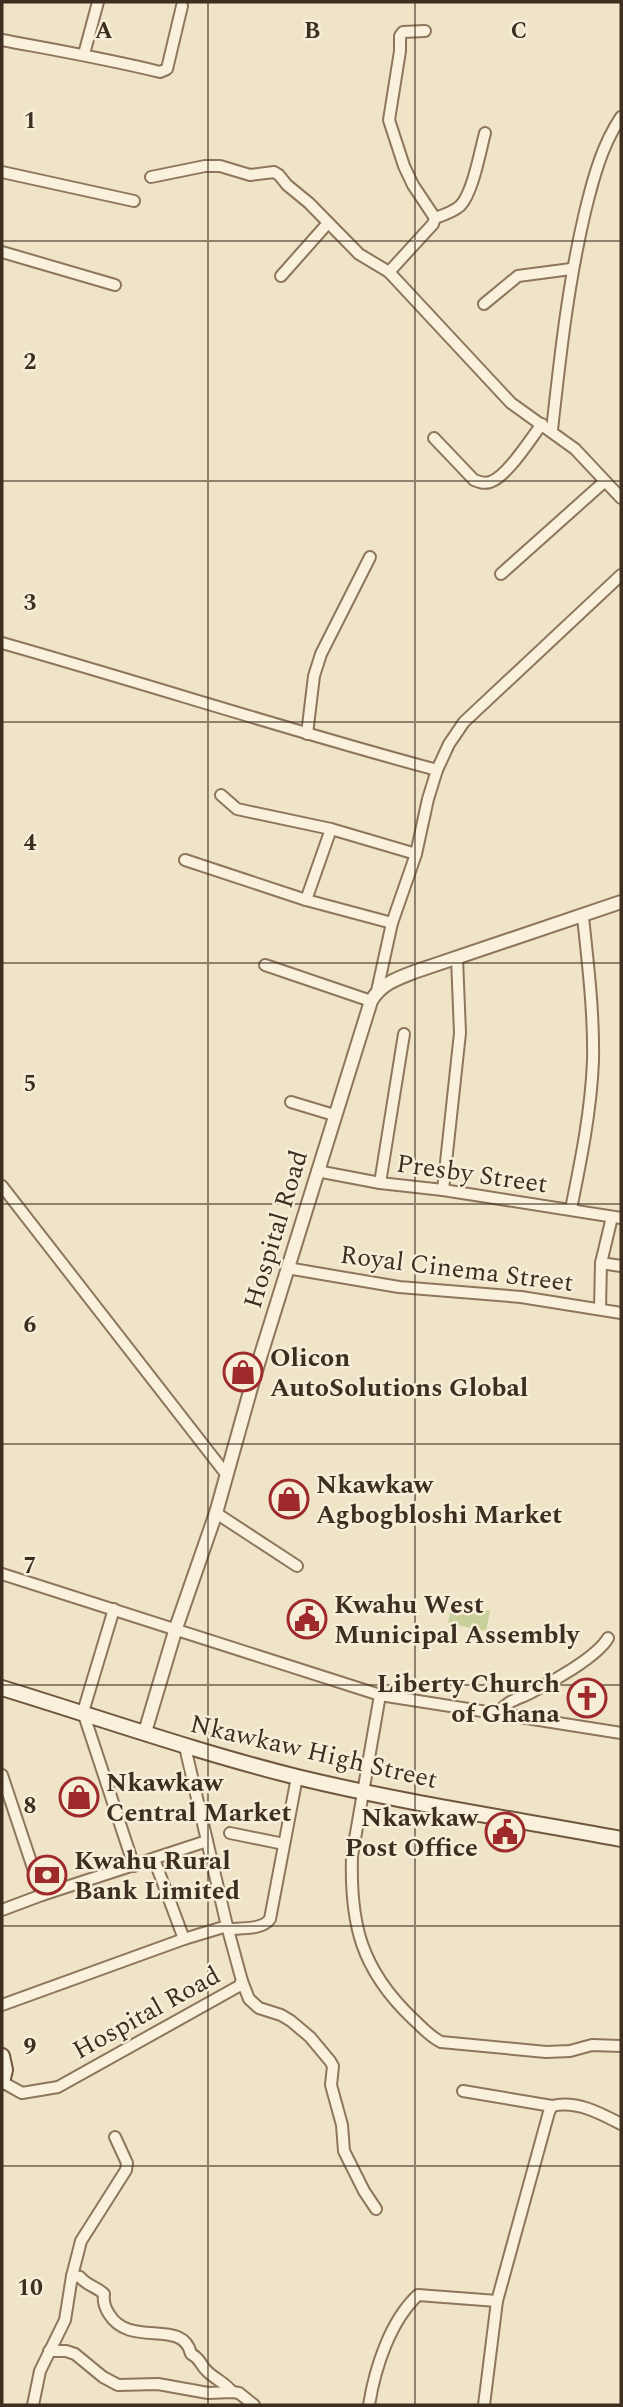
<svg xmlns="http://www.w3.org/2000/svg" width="623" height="2407" font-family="Spectral,serif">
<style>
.green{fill:#c9cf9b}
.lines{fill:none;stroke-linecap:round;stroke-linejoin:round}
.minor-casing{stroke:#8d765c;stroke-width:14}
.tertiary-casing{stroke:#8d765c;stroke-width:16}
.secondary-casing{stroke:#6f573f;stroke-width:18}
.minor{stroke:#faf1dc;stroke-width:10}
.tertiary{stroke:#faf1dc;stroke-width:12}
.secondary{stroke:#faf1dc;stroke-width:14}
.grid{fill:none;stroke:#3d2e20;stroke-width:2;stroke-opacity:0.55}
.labels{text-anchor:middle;stroke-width:5;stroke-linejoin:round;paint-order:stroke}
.street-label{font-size:26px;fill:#3d2e20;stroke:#f7eed8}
.poi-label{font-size:26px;font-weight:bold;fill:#3d2e20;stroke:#f7eed8;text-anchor:start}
.grid-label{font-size:23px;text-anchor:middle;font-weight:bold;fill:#3d2e20;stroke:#f7eed8;stroke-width:5;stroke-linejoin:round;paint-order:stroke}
</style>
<rect width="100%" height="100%" fill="#f0e4c8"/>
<polygon class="green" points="452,1603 490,1611 486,1631 448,1623"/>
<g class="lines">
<defs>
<g id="minor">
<polyline points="425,31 403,32 400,36 400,51 389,120 404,166 413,185 435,218"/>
<path d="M2,40c53,10 106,19 158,32l7,-3 15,-63"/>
<polyline points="84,54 98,2"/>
<polyline points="2,172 134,201"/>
<polyline points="151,177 205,166 220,166 250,175 274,172 279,175 287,185 309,203 359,254 389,272 511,403 575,449 621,498"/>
<polyline points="2,252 115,285"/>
<path d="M389,272l44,-48 2,-6c9,-3 18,-6 25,-12 13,-13 20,-55 25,-73"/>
<polyline points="281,276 328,223"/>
<polyline points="484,304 518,276 571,269"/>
<path d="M552,430c8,-73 16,-146 33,-218 8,-33 17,-67 36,-95"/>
<path d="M434,438l40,42c5,2 10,4 16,2 17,-5 41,-44 52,-58"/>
<polyline points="501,574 604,482"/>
<path d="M2,643c145,41 289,88 435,127l-9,29 -12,55 -24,69 -15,68"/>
<polyline points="307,734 314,676 321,654 370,557"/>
<polyline points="437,770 449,744 464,722 621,575"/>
<polyline points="221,795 237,809 331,829 416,854"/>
<polyline points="185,860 306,900 392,923"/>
<polyline points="306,900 331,829"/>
<polyline points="265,965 371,1001"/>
<polyline points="291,1102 334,1115"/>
<polyline points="317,1171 380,1183 443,1190 621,1218"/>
<polyline points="380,1183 404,1034"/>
<polyline points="2,1186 226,1474"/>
<polyline points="443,1190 460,1033 457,958"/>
<path d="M571,1209c10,-49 20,-98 22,-148 1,-48 -5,-97 -10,-144"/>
<polyline points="601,1263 621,1266"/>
<polyline points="287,1268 399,1287 521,1297 621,1313"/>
<polyline points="600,1309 601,1263 612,1217"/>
<polyline points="216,1513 297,1566"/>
<polyline points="2,1574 380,1695 621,1733"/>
<polyline points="114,1609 83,1712 134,1866"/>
<path d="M380,1695l-28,161c-2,68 9,113 60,162 10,9 17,18 29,24l105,10 24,-1 22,-6 29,1"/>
<path d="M499,1712c9,-12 20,-13 33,-20 20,-10 65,-35 76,-54"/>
<polyline points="185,1747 227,1926 242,1981 249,1999 259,2008 281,2015 291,2021 310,2037 330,2061 333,2066 331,2085 342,2125 344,2151 364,2191 376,2209"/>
<polyline points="2,1775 42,1895"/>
<polyline points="230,1833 284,1844"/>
<polyline points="154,1859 184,1939"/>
<polyline points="2,1910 42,1895 207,1841"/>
<path d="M229,1929c13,-1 33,1 41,-10l27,-142"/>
<polyline points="2,2005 184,1939 227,1926"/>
<polyline points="2,2082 22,2093 58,2087 239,1986 242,1981"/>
<path d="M463,2091l89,15c24,-6 48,7 69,18"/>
<path d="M72,2276l8,1c7,9 16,9 24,17 -1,7 1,14 5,20 21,35 74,3 82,40 9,4 9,10 15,16 8,9 19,12 26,22"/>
<polyline points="49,2351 66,2351 75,2354 103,2377 118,2385 158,2384 208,2393 232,2392 239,2393 254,2405"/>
<polyline points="33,2405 40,2371 65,2320 72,2276 81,2241 126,2170 127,2163 115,2137"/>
<path d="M369,2405c6,-37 21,-84 49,-110l79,6"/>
<polyline points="484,2405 497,2301 549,2112 552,2106"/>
</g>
<path id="tertiary" d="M145,1732l31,-104 40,-115 38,-136 117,-376c10,-17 25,-22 43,-29l207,-70"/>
<g id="secondary">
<path d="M2,1688c98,30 195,64 295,89 107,26 216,42 324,62"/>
<polyline points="2,2056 5,2070 2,2082"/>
</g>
</defs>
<use href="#minor" class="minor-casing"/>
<use href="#tertiary" class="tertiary-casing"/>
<use href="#secondary" class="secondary-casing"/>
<use href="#minor" class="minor"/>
<use href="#tertiary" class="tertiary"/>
<use href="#secondary" class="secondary"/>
</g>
<path class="grid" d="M208,2v2403M415,2v2403M2,241h619M2,481h619M2,722h619M2,963h619M2,1204h619M2,1444h619M2,1685h619M2,1926h619M2,2166h619"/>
<defs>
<symbol id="shop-ring" viewBox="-11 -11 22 22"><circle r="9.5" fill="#f7eed8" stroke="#9e2a2b" stroke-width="1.5"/><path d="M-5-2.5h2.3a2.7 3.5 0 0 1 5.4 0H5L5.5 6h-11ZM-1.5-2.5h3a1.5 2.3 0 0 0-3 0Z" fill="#9e2a2b"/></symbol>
<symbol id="civic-ring" viewBox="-11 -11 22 22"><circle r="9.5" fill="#f7eed8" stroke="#9e2a2b" stroke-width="1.5"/><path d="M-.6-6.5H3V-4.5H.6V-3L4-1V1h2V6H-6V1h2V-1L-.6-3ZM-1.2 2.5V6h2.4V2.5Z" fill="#9e2a2b"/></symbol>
<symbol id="church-ring" viewBox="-11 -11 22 22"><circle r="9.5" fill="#f7eed8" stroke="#9e2a2b" stroke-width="1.5"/><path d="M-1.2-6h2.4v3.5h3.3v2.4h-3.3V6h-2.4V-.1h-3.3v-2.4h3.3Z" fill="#9e2a2b"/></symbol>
<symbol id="bank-ring" viewBox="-11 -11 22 22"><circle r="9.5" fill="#f7eed8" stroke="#9e2a2b" stroke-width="1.5"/><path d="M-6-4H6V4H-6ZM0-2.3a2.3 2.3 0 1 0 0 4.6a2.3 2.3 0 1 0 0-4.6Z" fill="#9e2a2b"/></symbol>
</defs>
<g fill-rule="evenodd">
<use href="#shop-ring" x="221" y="1350" width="44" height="44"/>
<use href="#shop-ring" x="267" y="1477" width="44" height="44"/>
<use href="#civic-ring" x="285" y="1597" width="44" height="44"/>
<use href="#church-ring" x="565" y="1676" width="44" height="44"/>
<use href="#shop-ring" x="57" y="1775" width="44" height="44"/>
<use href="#civic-ring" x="483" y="1810" width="44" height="44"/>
<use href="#bank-ring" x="25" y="1853" width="44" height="44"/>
</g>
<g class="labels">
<g class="street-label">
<text transform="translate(472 1173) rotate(8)" y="9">Presby Street</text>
<text transform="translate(275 1229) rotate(-73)" y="9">Hospital Road</text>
<text transform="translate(457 1268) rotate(7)" y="9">Royal Cinema Street</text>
<text transform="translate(314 1751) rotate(13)" y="9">Nkawkaw High Street</text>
<text transform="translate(146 2012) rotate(-29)" y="9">Hospital Road</text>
</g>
<g class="poi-label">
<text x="270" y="1366">Olicon<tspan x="270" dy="30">AutoSolutions Global</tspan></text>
<text x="316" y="1493">Nkawkaw<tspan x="316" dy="30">Agbogbloshi Market</tspan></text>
<text x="334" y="1613">Kwahu West<tspan x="334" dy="30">Municipal Assembly</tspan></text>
<text x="560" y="1692" text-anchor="end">Liberty Church<tspan x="560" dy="30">of Ghana</tspan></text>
<text x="106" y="1791">Nkawkaw<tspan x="106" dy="30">Central Market</tspan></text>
<text x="478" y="1826" text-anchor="end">Nkawkaw<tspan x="478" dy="30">Post Office</tspan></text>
<text x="74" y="1869">Kwahu Rural<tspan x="74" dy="30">Bank Limited</tspan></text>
</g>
</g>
<g class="grid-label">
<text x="104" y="38">A</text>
<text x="312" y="38">B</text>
<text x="519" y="38">C</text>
<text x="30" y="128">1</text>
<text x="30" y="369">2</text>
<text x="30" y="610">3</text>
<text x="30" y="850">4</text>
<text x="30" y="1091">5</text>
<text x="30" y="1332">6</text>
<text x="30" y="1573">7</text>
<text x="30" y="1813">8</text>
<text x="30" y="2054">9</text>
<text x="30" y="2295">10</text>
</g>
<rect width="623" height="2407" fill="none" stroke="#3d2e20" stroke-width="7"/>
</svg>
